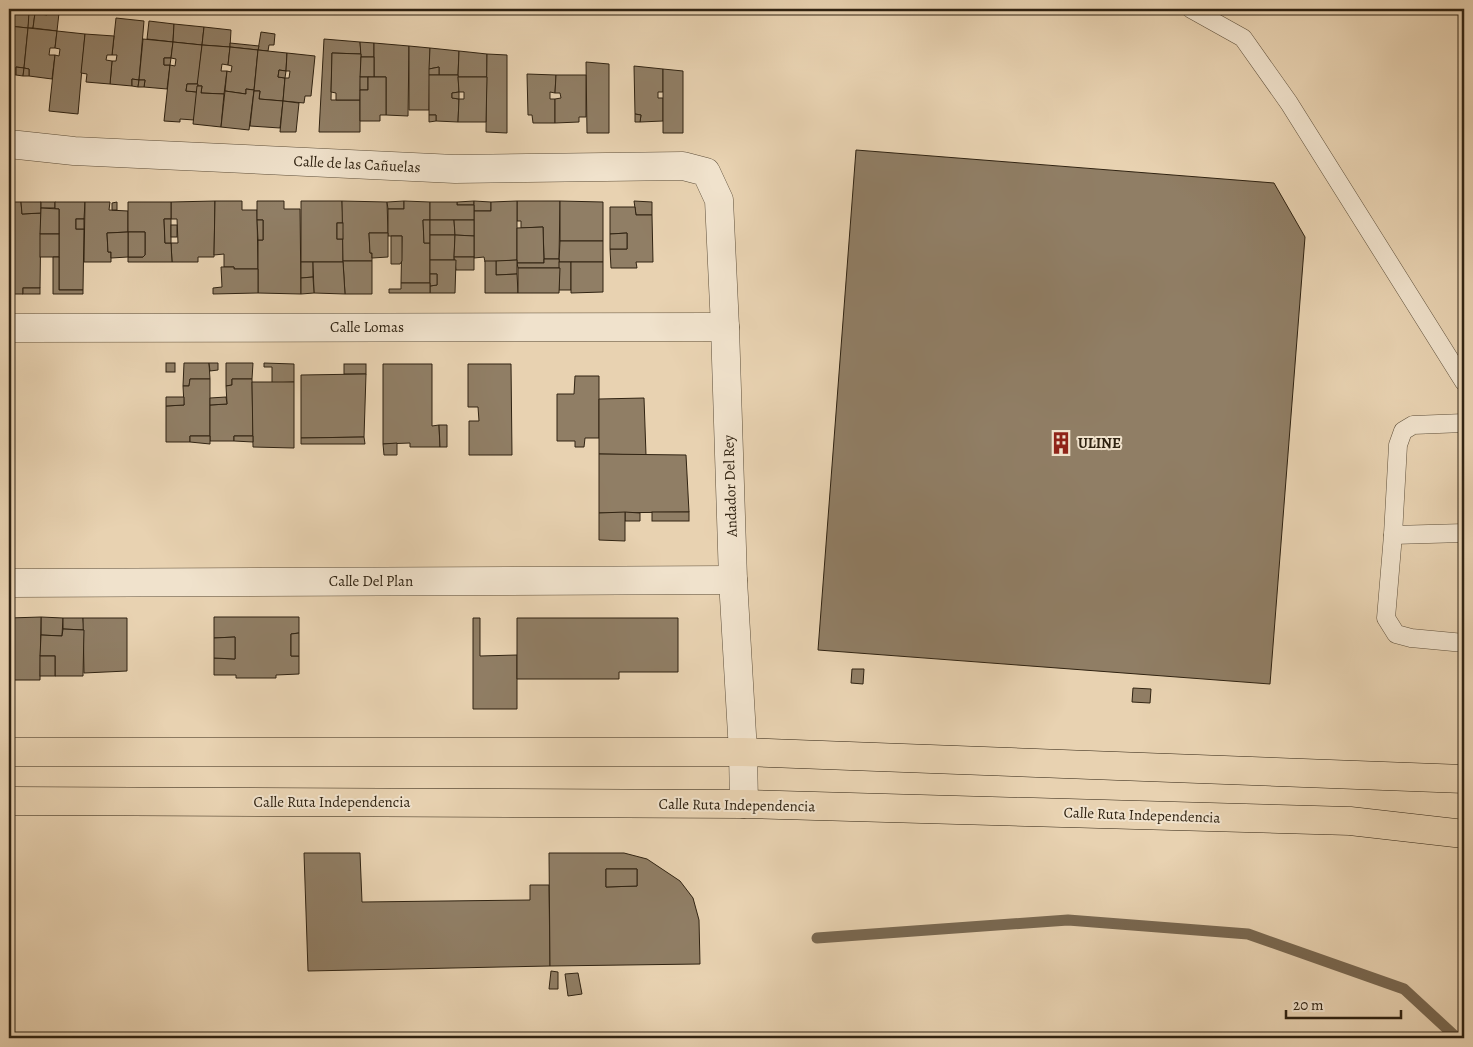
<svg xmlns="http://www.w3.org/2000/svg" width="1473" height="1047" font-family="Alegreya,serif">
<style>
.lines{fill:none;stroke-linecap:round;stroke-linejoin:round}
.stream{stroke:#796851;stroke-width:11}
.building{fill:#907e65;stroke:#302312;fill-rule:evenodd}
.lane-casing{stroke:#5e4f3a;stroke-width:19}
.street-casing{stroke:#5e4f3a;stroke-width:29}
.primary-casing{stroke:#302312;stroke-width:29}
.lane{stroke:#f0e2cc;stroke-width:18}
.street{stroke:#f0e2cc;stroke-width:28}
.primary{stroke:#e8d2b1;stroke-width:28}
.labels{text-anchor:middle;stroke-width:4;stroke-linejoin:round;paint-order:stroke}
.street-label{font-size:15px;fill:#302312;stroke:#f0e2cc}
.poi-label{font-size:15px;font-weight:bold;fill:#302312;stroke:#f0e2cc;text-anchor:start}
</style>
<rect width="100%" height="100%" fill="#e8d2b1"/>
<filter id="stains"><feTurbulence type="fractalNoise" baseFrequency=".004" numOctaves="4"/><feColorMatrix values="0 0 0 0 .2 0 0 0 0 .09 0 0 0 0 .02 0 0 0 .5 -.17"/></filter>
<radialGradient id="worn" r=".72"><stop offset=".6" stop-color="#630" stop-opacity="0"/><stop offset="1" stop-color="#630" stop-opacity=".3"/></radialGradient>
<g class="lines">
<polyline class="stream" points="817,938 1068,920 1248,934 1404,989 1457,1038"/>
</g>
<g class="building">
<polygon points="9,9 30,10 28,28 9,26"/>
<polygon points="29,12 35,13 33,28 28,28"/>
<polygon points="47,12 59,13 57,31 33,28 35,13 47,15"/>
<polygon points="116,18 144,21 139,80 132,79 132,86 110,84 112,61 116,61 117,55 112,55"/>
<polygon points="149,21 174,24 173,42 147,39"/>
<polygon points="174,24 204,27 202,45 173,42"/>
<polygon points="9,26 28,28 24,68 16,67 16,75 9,74"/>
<polygon points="204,27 231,30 230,47 202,45"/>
<polygon points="28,28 57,31 55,48 50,48 49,55 55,55 52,79 29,76 29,69 24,68"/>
<polygon points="57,31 85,34 78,114 49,111 55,55 59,56 60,49 55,48"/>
<polygon points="261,32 275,34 274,45 269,45 268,51 258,50"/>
<polygon points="85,34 114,36 112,55 107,55 106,60 112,61 110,84 86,82 87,74 81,73"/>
<polygon points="143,39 173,42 171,58 164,58 164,65 170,65 167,89 144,87 145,80 139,80"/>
<polygon points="324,39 360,42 361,54 332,53 331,100 360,100 360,132 319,132"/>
<polygon points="173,42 202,45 198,84 187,84 186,91 197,92 194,120 180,119 180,122 164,121 170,65 175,66 176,59 171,58"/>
<polygon points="360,42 374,43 374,57 361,57"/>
<polygon points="230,43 259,46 258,50 230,47"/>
<polygon points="374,43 409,46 408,116 386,115 386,77 374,77"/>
<polygon points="202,45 230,47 228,65 222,64 221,71 227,71 224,94 201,93 202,86 197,86"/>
<polygon points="409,46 430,48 429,110 409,110"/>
<polygon points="230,47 258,50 254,90 246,89 246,94 225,91 227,71 231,72 232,66 228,65"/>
<polygon points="430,48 459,51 458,75 439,75 439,67 429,69"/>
<polygon points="258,50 287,53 286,71 279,70 278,77 285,78 283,101 259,99 260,91 254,91"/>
<polygon points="459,51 487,54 487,77 458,77"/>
<polygon points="287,53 315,56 311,96 305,96 304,103 283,101 285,78 289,78 290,71 286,71"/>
<polygon points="332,53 361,54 360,100 336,100 336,93 331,92"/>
<polygon points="487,54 507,55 507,133 486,132"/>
<polygon points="361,57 374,57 374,77 360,77"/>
<polygon points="164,58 171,58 170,65 164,65"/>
<polygon points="586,62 609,64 609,133 587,133"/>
<polygon points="634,66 663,69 663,92 658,92 658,98 663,98 663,121 640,122 641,115 635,114"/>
<polygon points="16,67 24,68 23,76 16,75"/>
<polygon points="439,67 439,75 429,75 429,69"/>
<polygon points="24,68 29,69 29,76 23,76"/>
<polygon points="663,69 683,71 683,133 663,133"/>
<polygon points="279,70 286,71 285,78 278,77"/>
<polygon points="527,74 556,75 555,93 550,92 550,99 555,99 555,123 533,123 532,115 528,115"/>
<polygon points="429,75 458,75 459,92 452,93 452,98 459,99 458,122 436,121 436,115 429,115"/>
<polygon points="556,75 586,75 586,117 579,117 579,122 555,123 555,99 561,98 560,93 555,93"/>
<rect x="360" y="77" width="8" height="13"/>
<polygon points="368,77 386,77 386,115 380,115 380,121 360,121 360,90 368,90"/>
<polygon points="458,77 487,77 486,122 458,122 459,99 464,99 464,92 459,92"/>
<polygon points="132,79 139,80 138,87 132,86"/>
<polygon points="139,80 145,80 144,87 138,87"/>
<polygon points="187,84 198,84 197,92 186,91"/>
<polygon points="197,86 202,86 201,93 224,94 221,127 193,124"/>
<polygon points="246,89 254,90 249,130 221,127 225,91 246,94"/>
<polygon points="254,91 260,91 259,99 283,101 280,128 250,126"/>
<polygon points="459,92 459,99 452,98 452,93"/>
<polygon points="283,101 299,103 296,132 280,132"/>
<polygon points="635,114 641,115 640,122 635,122"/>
<polygon points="429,115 436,115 436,121 429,122"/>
<polygon points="856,150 1274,183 1305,237 1270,684 818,650"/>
<polygon points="215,201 214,257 198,257 198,262 172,262 171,243 178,243 177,219 171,219 171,202"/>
<polygon points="215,201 242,201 242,210 257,210 258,269 234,269 234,267 224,267 224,254 214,255"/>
<polygon points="257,201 284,201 284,209 300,209 301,294 258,293 258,240 263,240 263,220 257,220"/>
<polygon points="301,201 342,201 343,223 337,223 337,239 343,239 343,262 301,262"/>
<polygon points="342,201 387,202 388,233 369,233 370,253 372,253 372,261 343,261"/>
<polygon points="404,201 404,209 388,209 387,202"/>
<polygon points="404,201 430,202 430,220 423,220 424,243 430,243 430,283 401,283 402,236 388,236 388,209 404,209"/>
<polygon points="474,201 474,205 457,205 457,202"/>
<polygon points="474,201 491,202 491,211 474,211"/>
<polygon points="517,201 560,201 559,259 544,259 543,227 521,228 521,221 517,221"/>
<polygon points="517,201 517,260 485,262 484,257 474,258 474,211 491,211 491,202"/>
<polygon points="560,201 603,202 603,241 560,241"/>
<polygon points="634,201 652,202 652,215 636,215"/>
<polygon points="9,202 21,202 22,214 41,213 40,288 23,288 23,294 9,294"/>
<polygon points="21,202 41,202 41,213 22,214"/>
<rect x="41" y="202" width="14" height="6"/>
<polygon points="55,202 85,202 84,219 76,219 76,229 84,229 83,290 59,290 59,209 55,209"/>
<polygon points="85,202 110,202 109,210 128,211 128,232 107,233 108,252 111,252 111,262 84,262"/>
<polygon points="117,202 117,210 112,210 112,203"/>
<polygon points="128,202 171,202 171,219 164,219 165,243 171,243 172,262 128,262 128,257 143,257 145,255 145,232 128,232"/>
<polygon points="430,202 457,202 457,205 474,205 474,220 430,220"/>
<polygon points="610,207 635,207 636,215 652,215 653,262 636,262 637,268 611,268 610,249 627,249 627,233 610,234"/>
<polygon points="41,208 59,209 59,234 40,234"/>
<rect x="76" y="219" width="8" height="10"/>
<polygon points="164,219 171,219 171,243 165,243"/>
<polygon points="257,220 263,220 263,240 258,240"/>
<polygon points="423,220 430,220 430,243 424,243"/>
<polygon points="430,220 454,220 455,235 430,235"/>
<polygon points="454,220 474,220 474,236 455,235"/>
<rect x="337" y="223" width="6" height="16"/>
<rect x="171" y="225" width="6" height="12"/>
<polygon points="543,227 544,263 517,263 517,228"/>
<polygon points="128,232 145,232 145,255 143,257 128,257"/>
<polygon points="128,232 128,257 111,258 111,252 108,252 107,233"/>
<polygon points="369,233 388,233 388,257 372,258 372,253 370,253"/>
<polygon points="627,233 627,249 610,249 610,234"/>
<rect x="40" y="234" width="19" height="23"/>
<polygon points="430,235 455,235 454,260 430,260"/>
<polygon points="455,235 474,236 474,257 454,257"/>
<polygon points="391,236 402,236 402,261 400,264 391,264"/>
<polygon points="560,241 603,241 603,262 559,262"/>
<polygon points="53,257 59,257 59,290 83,290 83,294 53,294"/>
<polygon points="454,257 474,257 474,270 456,270"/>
<polygon points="544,259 559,259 560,268 518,268 517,263 544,263"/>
<polygon points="430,260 456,260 455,293 430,293 430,286 437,285 437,274 430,274"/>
<polygon points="517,260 517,274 496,275 496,261"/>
<polygon points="343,261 372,261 372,294 345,294"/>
<polygon points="485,261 496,261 496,275 517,274 518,293 485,293"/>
<polygon points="301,262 313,262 313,277 301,278"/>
<polygon points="313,262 343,262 345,294 314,293"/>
<rect x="559" y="262" width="12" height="28"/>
<polygon points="571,262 603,262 603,292 571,293"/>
<polygon points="221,267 234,267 234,269 258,269 258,293 213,294 213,288 222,287"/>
<polygon points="518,268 560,268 559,293 518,293"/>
<polygon points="430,274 437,274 437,285 430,286"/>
<polygon points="313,277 314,293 301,294 301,278"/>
<polygon points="401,283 430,283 430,293 389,293 389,289 401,289"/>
<rect x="23" y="288" width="17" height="6"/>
<rect x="166" y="363" width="9" height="9"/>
<polygon points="184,363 209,363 210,379 190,379 189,386 183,386"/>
<polygon points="209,363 218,363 218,370 210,371"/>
<polygon points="226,363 253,363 252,379 232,379 232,385 226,386"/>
<polygon points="264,363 294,364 294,382 272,383 272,367 264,367"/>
<rect x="344" y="364" width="22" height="10"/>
<polygon points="383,364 432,364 432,426 439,425 440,447 410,447 410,443 383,444"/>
<polygon points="468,364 511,364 512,455 469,455 469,421 479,421 478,407 468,407"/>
<polygon points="366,374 364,437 301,438 301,375"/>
<polygon points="575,376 599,376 599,438 585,438 584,447 575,447 575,441 557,441 557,394 574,394"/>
<polygon points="190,379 210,379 210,436 190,436 190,442 166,442 166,406 184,405 183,386 189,386"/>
<polygon points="232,379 252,379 253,436 234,436 234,441 210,441 210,405 227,404 226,386 232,385"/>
<polygon points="252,382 294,382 294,448 253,447"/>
<polygon points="166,397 184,397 184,405 166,406"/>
<polygon points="226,397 227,404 210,405 210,398"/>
<polygon points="644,398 646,455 599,454 599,399"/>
<polygon points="439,425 447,425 447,447 440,447"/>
<polygon points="190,436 210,436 210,444 190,442"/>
<polygon points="234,436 253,436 253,442 234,441"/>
<polygon points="364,437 365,444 301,444 301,438"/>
<polygon points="397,443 397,455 384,455 383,444"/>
<polygon points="599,454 686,455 689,512 599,513"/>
<polygon points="625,512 640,513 640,521 625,521"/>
<polygon points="625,512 625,541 599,540 599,513"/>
<rect x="652" y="512" width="37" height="9"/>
<polygon points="41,617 63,618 62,636 41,635"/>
<polygon points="41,617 40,680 9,680 9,618"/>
<polygon points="214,617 299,617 299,633 291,634 291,656 299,656 299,674 276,675 276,678 236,678 236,675 214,675 214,658 235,659 235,637 214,638"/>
<polygon points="63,618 83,618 84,630 63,629"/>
<polygon points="83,618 127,618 127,671 84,673"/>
<polygon points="473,618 480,618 480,656 517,655 517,709 473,709"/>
<polygon points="517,618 678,618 678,672 619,672 619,679 517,679"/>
<polygon points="63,629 84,630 83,676 55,676 55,656 40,656 41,635 62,636"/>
<polygon points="299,633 299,656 291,656 291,634"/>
<polygon points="235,637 235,659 214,658 214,638"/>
<rect x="40" y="656" width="15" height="20"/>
<polygon points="852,669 864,669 863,684 851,683"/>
<polygon points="1133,688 1151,689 1150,703 1132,702"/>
<polygon points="304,853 360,853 362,902 530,900 530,885 549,885 550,966 308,971"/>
<path d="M549,853h75l23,6 33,22 13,17 6,22 1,44 -150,2zM606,869h31v17l-31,1z"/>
<polygon points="606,869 637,869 637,886 606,887"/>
<polygon points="551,971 558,972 558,989 549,989"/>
<polygon points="578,973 582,994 568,996 565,974"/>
</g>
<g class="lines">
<defs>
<g id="lane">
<polyline points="1191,9 1243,38 1289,103 1464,382"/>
<polyline points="1464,423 1413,425 1403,431 1398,445 1393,535 1386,618 1396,634 1411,638 1464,643"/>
<polyline points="1393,535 1464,533"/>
</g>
<g id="street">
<polyline points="9,144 74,151 455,169 683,166 706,172 719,200 725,327 733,580 743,752 744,804"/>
<polyline points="9,328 725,327"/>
<polyline points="9,583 733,580"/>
</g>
<g id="primary">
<polyline points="9,752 743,752 1464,779"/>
<polyline points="9,801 744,804 1350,821 1464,834"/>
</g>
</defs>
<use href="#lane" class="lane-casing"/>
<use href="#street" class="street-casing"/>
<use href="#primary" class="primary-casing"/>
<use href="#lane" class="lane"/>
<use href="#street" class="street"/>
<use href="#primary" class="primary"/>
</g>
<defs>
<symbol id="building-bare" viewBox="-9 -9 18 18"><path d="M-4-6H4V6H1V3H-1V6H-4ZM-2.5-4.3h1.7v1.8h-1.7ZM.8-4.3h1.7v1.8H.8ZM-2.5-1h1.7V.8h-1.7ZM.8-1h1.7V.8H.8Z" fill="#8f2418" stroke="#f0e2cc" stroke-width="2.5" paint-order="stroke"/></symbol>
</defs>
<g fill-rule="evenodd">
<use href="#building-bare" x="1045" y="427" width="32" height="32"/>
</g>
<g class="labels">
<g class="street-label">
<text transform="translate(357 164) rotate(3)" y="5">Calle de las Cañuelas</text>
<text x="367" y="332">Calle Lomas</text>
<text transform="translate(730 486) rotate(-92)" y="5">Andador Del Rey</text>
<text x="371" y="586">Calle Del Plan</text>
<text x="332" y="807">Calle Ruta Independencia</text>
<text transform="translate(737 805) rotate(1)" y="5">Calle Ruta Independencia</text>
<text transform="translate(1142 815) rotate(2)" y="5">Calle Ruta Independencia</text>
</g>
<g class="poi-label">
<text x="1078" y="448">ULINE</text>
</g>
</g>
<rect width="1473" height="1047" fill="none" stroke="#e8d2b1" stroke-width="30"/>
<rect x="10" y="10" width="1453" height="1027" fill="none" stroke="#302312" stroke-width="2.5"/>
<rect x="15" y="15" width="1443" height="1017" fill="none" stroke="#302312"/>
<path d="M1286 1010v8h115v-8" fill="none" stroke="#302312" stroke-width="2.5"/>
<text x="1293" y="1010" font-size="15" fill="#302312" stroke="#f0e2cc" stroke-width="4" paint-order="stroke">20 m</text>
<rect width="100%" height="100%" filter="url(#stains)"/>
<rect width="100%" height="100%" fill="url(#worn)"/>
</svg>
